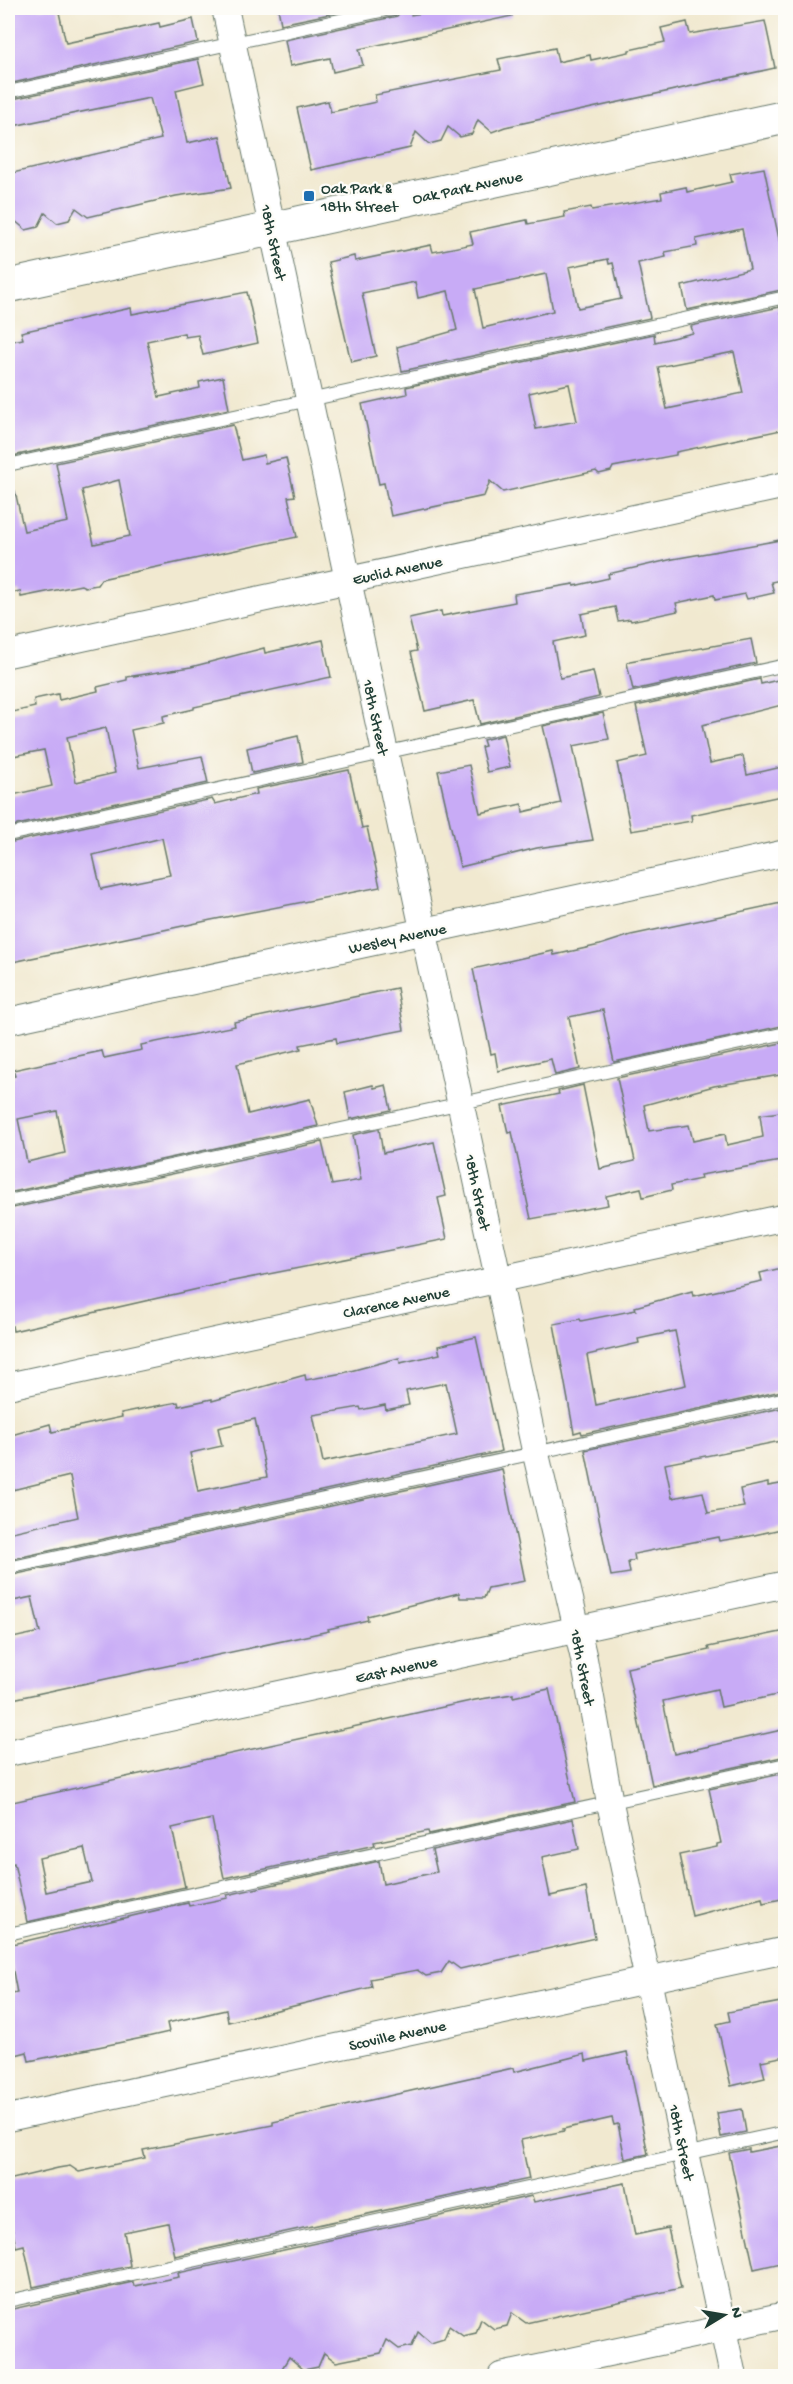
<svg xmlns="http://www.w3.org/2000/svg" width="793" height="2384" font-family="'Gochi Hand',sans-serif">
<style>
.building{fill:#c8abf6;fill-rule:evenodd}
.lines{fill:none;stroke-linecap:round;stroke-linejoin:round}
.lane-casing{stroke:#68796b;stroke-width:14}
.street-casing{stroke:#68796b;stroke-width:28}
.secondary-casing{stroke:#68796b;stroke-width:35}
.lane{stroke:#fff;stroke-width:12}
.street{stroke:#fff;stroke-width:26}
.secondary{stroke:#fff;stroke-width:33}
.poi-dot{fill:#1f6fb2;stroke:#fdfcf7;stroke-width:2}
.labels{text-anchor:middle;stroke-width:4.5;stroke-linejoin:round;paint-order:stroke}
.street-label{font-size:16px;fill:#1f3d34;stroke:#fdfcf7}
.poi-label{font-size:16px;fill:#1f3d34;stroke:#fdfcf7;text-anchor:start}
</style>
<rect width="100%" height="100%" fill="#fdfcf7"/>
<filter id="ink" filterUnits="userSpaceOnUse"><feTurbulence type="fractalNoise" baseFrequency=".0167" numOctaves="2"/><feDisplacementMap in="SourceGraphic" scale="12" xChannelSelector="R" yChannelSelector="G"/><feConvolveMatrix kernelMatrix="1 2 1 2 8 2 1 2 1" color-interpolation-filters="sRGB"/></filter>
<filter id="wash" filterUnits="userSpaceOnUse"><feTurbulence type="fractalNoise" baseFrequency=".008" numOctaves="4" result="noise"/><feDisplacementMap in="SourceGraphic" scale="24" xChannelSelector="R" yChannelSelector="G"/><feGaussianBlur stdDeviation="1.35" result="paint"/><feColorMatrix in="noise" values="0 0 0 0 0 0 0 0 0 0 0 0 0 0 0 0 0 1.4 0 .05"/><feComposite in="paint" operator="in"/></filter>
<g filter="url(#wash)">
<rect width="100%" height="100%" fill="#f1e9d0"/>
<g id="blocks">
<g class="building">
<polygon points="8,8 58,8 66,43 159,23 160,27 193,19 198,42 8,84"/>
<polygon points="278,8 358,8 281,24"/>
<polygon points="403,8 410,8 411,15 452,8 511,8 512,16 359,49 363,65 333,72 330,58 290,66 285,40 397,16"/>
<polygon points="765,21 775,68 505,127 492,132 478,120 472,134 460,137 448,127 441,141 429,144 416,132 410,148 311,170 297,108 328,101 331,112 376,102 375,95 501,70 498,59 555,48 558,62 590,55 591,60 629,52 629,50 665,42 661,28 687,22 690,34"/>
<polygon points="198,59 204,83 176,90 187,143 220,136 231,188 176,196 88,217 76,208 69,220 57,223 45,213 38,227 26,230 8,215 8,174 161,139 150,98 8,127 8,100"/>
<path d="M764,168l22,104v17l-99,21 -5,-24 68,-17 -8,-40 -46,10 1,7 -32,6 1,5 -28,6 12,55 -248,53 -5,-24 60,-17 -9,-39 -30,7 -3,-16 -53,11 14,63 -25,6 -23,-100 26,-6 1,5 76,-16 2,7 40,-8 -3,-12 57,-12 1,4 37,-7 -1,-5 27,-5 1,3 70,-12 -1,-6 25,-5 1,5 45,-10 -2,-8zM608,259l1,5 4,-1 8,36 -43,9 -9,-41zM546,274l7,37 -70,17 -8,-39z"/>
<polygon points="247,292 258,343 203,355 198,335 185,337 184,333 147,341 159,397 200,388 199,382 223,377 229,409 8,457 8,342 23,339 21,332 131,308 132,314"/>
<path d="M780,307l6,25v97l-110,23v3l-63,12 -2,4 -12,3 -3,-3 -93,21 -13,-11 -6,15 -93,20 -7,-33 -5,1 -17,-80 45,-10 -1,-7 248,-53 1,8 38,-9 -2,-7zM734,352l9,41 -76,16 -9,-42zM569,384l8,37 -41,8 -7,-36z"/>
<path d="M233,425l9,35 22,-5 1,8 21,-5 9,38 -7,1 9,40 -196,42 -4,6 -12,2 -4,-2 -60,12 -1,-6 -9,2 -3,-18v-83l7,-1 9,40 44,-9 -12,-59zM119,480l11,56 -36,8 -12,-54z"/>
<polygon points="786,539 786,579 771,582 774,593 747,599 745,594 715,600 714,595 676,603 678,611 631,621 630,619 618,621 615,607 581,614 585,635 553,642 560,678 593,671 599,697 480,724 474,700 425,711 411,652 417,651 409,618 441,611 442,616 515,602 514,594 574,584 574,586 609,578 608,574 673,559"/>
<polygon points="751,639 756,663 633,690 627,663 630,661"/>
<path d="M323,640l8,37 -137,30v2l-31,7 1,7 -33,7 8,38 63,-12 6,27 -200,44v-31l44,-10 -8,-36 -36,7v-44l27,-6 -1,-8 24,-5 1,6 39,-9 -1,-4 30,-7v-3l64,-10 73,-19 1,5zM106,728l9,45 -39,9 -9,-45z"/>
<polygon points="786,678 786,704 702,725 710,763 743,756 747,775 786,766 786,795 691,815 692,821 631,831 617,763 647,756 636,706 760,679 761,684"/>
<polygon points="603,713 609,739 573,746 593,840 537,848 460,867 438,771 469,765 480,813 522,804 523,812 561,803 543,726"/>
<polygon points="503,735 510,767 487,772 481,747 485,746 483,740"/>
<polygon points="298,736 303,762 252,773 247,748"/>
<path d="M349,770l13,58 5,-1 13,60 -169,33 -203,43v-120l204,-44 3,5 42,-10 -1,-5zM162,838l8,37 -69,14 -8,-34z"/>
<polygon points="786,902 786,1025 614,1062 603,1010 569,1017 580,1069 555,1075 551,1059 498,1071 495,1053 491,1054 473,969 553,951 554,955 600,945 631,935"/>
<path d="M397,988l7,42 -67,13 -1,-5 -36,7 1,4 -64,15 11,50 62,-15 8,27 -310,67v-115l7,-2 -2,-6 89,-19 2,7 38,-8 -1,-5 94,-19 -1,-4zM57,1111l8,42 -38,9 -9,-43z"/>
<polygon points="786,1042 786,1074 714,1086 644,1105 649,1131 689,1125 693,1141 725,1134 727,1145 763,1137 760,1115 786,1111 786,1160 700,1175 701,1179 671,1185 672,1190 643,1197 641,1188 606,1196 608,1205 531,1219 512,1132 508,1133 502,1106 559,1094 558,1091 583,1085 600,1169 635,1161 617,1078"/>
<polygon points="373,1085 374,1088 386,1085 391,1110 350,1119 345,1092"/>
<polygon points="379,1129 383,1153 434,1142 446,1196 438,1198 447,1239 233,1281 13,1331 12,1326 8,1327 8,1209 322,1142 332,1185 361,1180 353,1135"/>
<path d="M786,1267v123l-204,44 -1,-3 -7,2 -20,-109 26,-5 1,2 55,-11 -1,-3 57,-16 1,5 69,-15 -2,-8zM675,1331l11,54 -90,20 -9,-50 52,-12 -1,-4z"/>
<path d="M476,1337l25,114 -3,1 -490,108v-27l70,-16 -8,-41 -62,15v-55l42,-12 2,8 70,-15 -1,-4 25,-5 32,-6 1,4 33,-7v2l93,-26 1,5 37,-7 56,-15 1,5 40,-9 -2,-8zM446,1383l11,51 -134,28 -10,-47 47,-8 1,3 24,-5 1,5 23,-5 -3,-14zM255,1419l12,58 -69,14 -8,-38 32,-7 -4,-18z"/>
<polygon points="786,1407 786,1440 665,1464 672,1498 703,1492 708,1513 744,1507 740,1489 768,1483 768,1486 786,1483 786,1528 750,1536 719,1541 718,1537 634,1554 635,1560 628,1562 630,1573 611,1576 585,1450"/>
<polygon points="502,1469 525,1581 488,1588 484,1598 460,1598 459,1593 367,1616 368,1620 328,1629 329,1631 8,1700 8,1639 40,1632 32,1597 8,1602 8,1576"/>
<polygon points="786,1631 786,1693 721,1707 717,1689 663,1701 674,1754 786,1729 786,1756 652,1785 627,1668 709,1650 708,1647"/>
<path d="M549,1689l26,113 -146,32 -1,-3 -54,11 1,3 -151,33 -12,-59 -40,9 13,59 -158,35 -13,-59 -3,1 -3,-16v-45l467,-103 38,-6v3zM84,1848l8,34 -46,10 -7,-34z"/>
<polygon points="786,1773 786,1898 763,1903 762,1898 692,1916 679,1855 717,1847 717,1844 721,1843 709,1789"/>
<polygon points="573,1819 579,1849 542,1857 550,1896 586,1888 595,1938 460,1969 449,1961 441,1973 426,1976 417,1970 370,1979 372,1987 228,2022 226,2010 167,2023 169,2032 147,2037 29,2061 27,2052 8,2057 8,1995 17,1993 8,1945 188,1903 189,1906 228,1898 227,1895 379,1861 383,1884 437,1872 432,1850"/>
<polygon points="786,2001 786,2056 761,2061 765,2078 731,2086 717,2024 730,2021 728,2012"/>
<polygon points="627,2052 648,2154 625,2159 618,2124 614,2125 612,2118 563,2129 564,2131 521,2140 529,2179 175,2256 168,2223 124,2232 130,2266 33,2287 24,2245 16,2247 8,2209 8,2180 58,2168 70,2166 79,2172 145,2158 143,2150 273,2125 273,2122 513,2068 514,2072 585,2054 586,2061"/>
<polygon points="742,2109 746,2132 721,2137 717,2113"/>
<polygon points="786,2145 786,2262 754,2269 729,2153 749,2149 749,2152"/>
<polygon points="625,2183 635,2235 668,2228 681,2288 526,2323 512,2313 507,2326 494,2329 481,2319 476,2333 463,2336 449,2326 444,2339 431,2343 418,2332 412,2346 399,2349 387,2340 381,2353 336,2362 324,2353 318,2367 304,2370 289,2357 278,2375 272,2376 8,2376 8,2310 133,2282 134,2286 179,2277 178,2273 532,2196 534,2202"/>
</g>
</g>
</g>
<g filter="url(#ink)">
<use href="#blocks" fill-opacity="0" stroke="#68796b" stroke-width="1.5"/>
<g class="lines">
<defs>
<g id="lane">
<polyline points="8,92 395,8"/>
<polyline points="8,465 786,297"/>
<polyline points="8,835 786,665"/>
<polyline points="8,1201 786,1033"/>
<polyline points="8,1568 786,1398"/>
<polyline points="8,1934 786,1764"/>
<polyline points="8,2301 786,2132"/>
</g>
<g id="street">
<polyline points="225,8 535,1450 584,1659 610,1803 733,2376"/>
<polyline points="8,654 786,485"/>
<polyline points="8,1021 786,853"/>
<polyline points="8,1386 786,1217"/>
<polyline points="8,1753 786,1584"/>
<polyline points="8,2118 786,1950"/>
<polyline points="501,2376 786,2315"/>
</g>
<polyline id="secondary" points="8,286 786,117"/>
</defs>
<use href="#lane" class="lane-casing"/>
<use href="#street" class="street-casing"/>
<use href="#secondary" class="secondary-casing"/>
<use href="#lane" class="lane"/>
<use href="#street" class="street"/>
<use href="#secondary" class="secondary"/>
</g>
</g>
<rect class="poi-dot" x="303" y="190" width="12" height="12" rx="3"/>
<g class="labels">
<g class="street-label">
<text transform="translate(467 186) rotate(-12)" y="6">Oak Park Avenue</text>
<text transform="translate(275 242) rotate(78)" y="6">18th Street</text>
<text transform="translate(397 569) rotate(-12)" y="6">Euclid Avenue</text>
<text transform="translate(377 717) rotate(78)" y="6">18th Street</text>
<text transform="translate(397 937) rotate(-12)" y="6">Wesley Avenue</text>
<text transform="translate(479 1192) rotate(78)" y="6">18th Street</text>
<text transform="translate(396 1301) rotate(-12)" y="6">Clarence Avenue</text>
<text transform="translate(584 1667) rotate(79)" y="6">18th Street</text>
<text transform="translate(396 1668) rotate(-12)" y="6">East Avenue</text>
<text transform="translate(397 2034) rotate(-12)" y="6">Scoville Avenue</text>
<text transform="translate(683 2142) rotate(78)" y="6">18th Street</text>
</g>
<g class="poi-label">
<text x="321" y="193">Oak Park &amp;<tspan x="321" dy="18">18th Street</tspan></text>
</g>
</g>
<rect width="793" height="2384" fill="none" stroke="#fdfcf7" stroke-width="30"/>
<g transform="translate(724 2315) rotate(79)" stroke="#fdfcf7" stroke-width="4.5" paint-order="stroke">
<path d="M0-4.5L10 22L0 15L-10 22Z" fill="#1f3d34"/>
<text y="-9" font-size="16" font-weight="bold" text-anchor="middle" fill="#1f3d34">N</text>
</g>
</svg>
